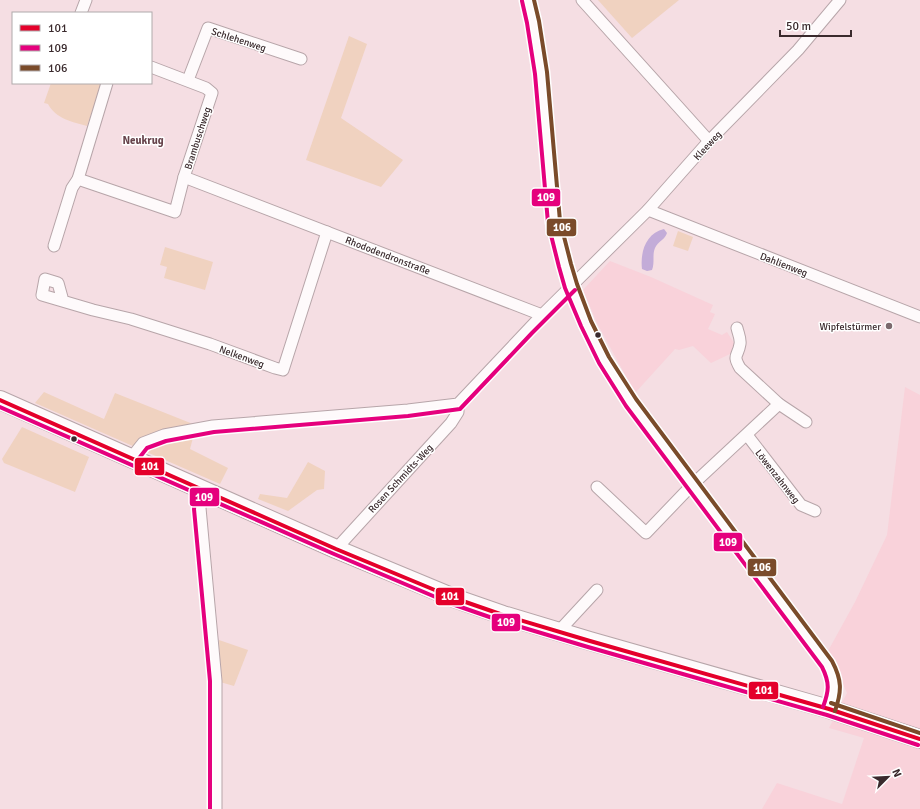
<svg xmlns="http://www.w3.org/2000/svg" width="920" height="809" font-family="Signika,sans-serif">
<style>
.built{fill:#f9d2da}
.green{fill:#f0d2c0}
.water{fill:#c3acd8}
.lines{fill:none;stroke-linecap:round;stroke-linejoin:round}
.minor-casing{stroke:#b7a5a9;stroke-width:13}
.tertiary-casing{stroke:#b7a5a9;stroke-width:16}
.primary-casing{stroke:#b7a5a9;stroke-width:20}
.minor{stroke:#fefafb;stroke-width:11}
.tertiary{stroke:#fefafb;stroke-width:14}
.primary{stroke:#fefafb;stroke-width:18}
.bus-1-casing{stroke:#fff;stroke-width:7}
.bus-2-casing{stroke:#fff;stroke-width:7}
.bus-3-casing{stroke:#fff;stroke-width:7}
.bus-1{stroke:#e4002b;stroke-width:4}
.bus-2{stroke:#e5007d;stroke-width:4}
.bus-3{stroke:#7a4b2a;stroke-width:4}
.poi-dot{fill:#7b696d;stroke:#fff;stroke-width:1.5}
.bus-dot{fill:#3a2a2d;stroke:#fff;stroke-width:1.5}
.labels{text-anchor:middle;stroke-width:3;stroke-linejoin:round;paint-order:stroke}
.street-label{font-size:10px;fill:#3a2a2d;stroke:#fff}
.poi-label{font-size:10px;fill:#3a2a2d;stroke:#fff;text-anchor:end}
.neighbourhood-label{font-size:11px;font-weight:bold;fill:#67444c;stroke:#fff}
.line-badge{stroke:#fff;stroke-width:1.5}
.badge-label{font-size:11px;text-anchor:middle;font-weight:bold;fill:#fff}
</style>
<rect width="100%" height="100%" fill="#f5dee3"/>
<g class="built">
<polygon points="610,261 651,277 713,305 710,312 715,314 708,329 722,335 727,332 734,343 730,354 711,363 693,346 679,350 675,349 635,393 597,323 583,290"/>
<polygon points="905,387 920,395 920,809 762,809 777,783 842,804 864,738 829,728 847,693 828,651 855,602 887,535"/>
</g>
<g class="green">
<polygon points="598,0 679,0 632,38"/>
<polygon points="349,36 367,44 341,118 403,160 381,187 306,160"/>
<path d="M51,83h51l-15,43c-14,-4 -31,-7 -39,-22l-4,-1z"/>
<polygon points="678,231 693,237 688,251 673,246"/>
<polygon points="165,247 213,262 205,290 164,278 167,267 160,265"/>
<path d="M44,392l60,27 11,-26 78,31c-23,4 -42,4 -58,23l-100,-44z"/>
<polygon points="22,427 89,457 75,492 4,463 2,459"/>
<polygon points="194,434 190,449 228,468 220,484 142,450 165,437"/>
<polygon points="308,462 325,471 324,489 317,490 288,511 258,499 260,494 287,498"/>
<polygon points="219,640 248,650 234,686 220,682"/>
</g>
<path class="water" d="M664,229l3,4c-2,7 -9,8 -12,15 -3,7 0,14 -3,22l-5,1 -5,-2c-2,-17 4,-36 22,-40z"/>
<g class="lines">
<defs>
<g id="minor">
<polyline points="582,0 709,141"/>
<polyline points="81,13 86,0"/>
<polyline points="188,80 208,28 301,59"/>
<polyline points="184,177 542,315"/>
<polyline points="78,179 175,212 184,177 212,93 206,88 151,67"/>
<polyline points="648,210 920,317"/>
<polyline points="54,246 72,188 78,179 107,83"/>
<polyline points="63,301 58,283 45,279 42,295 93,310 131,319 210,344 275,368 283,370 327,232"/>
<path d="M737,328c1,5 4,11 3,16 -2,13 -8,10 0,24l39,36 27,18"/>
<polyline points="747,435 801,505 815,511"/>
<polyline points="131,458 143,443 164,435 213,426 408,410 458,404 542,315 648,210 709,141 798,50 840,0"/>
<polyline points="597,487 646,533 692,485 779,404"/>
<polyline points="203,490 200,508 216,681 216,809"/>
<polyline points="336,549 451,423 458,412 458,404"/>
<polyline points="559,631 597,590"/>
</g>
<path id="tertiary" d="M528,0l5,22 8,51 13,149 11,44 6,20 15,37 18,37 27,42 196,262c10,19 9,26 2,45"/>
<polyline id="primary" points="0,400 336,549 454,598 503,615 590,641 829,709 920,739"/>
</defs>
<use href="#minor" class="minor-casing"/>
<use href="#tertiary" class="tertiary-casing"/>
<use href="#primary" class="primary-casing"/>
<use href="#minor" class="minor"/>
<use href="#tertiary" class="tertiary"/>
<use href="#primary" class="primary"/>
<defs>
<polyline id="bus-1" points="0,400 336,549 454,598 503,615 590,641 829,709 920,739"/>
<g id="bus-2">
<path d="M522,1l5,22 8,51 13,149 11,44 6,21 16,38 18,37 27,43 196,261c8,16 7,24 1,40"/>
<polyline points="0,407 334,554 452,604 501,621 588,647 827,715 918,745"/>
<polyline points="136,462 147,448 166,441 214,432 408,416 460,409 532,333 575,290"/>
<polyline points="197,489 194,509 210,681 210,809"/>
</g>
<g id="bus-3">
<path d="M534,0l5,21 8,51 13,149 11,43 6,20 14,37 18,36 27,42 196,262c10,19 10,30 3,50"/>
<polyline points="831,703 920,733"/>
</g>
</defs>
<use href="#bus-1" class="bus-1-casing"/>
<use href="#bus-2" class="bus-2-casing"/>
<use href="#bus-3" class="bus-3-casing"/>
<use href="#bus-1" class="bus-1"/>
<use href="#bus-2" class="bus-2"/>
<use href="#bus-3" class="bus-3"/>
</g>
<circle class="poi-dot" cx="889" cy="326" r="4"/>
<g class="bus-dot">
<circle cx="598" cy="335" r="3.5"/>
<circle cx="74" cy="439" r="3.5"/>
</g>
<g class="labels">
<g class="street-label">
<text transform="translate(239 39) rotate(18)" y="4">Schlehenweg</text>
<text transform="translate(197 138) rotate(-72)" y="4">Brambuschweg</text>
<text transform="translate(707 145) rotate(-47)" y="4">Kleeweg</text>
<text transform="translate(388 255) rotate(21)" y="4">Rhododendronstraße</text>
<text transform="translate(784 264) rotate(21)" y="4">Dahlienweg</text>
<text transform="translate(242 356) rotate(20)" y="4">Nelkenweg</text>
<text transform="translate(778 476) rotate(52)" y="4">Löwenzahnweg</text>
<text transform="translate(400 478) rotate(-47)" y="4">Rosen Schmidts-Weg</text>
</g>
<g class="poi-label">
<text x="881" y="330">Wipfelstürmer</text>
</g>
<g class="neighbourhood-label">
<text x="143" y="144">Neukrug</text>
</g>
</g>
<g class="line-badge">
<rect x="531" y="188" width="30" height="19" rx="4" fill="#e5007d"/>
<rect x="546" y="218" width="31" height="19" rx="4" fill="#7a4b2a"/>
<rect x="134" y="457" width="31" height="19" rx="4" fill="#e4002b"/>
<rect x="189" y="487" width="31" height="20" rx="4" fill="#e5007d"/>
<rect x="713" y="532" width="30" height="20" rx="4" fill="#e5007d"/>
<rect x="747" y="558" width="30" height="19" rx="4" fill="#7a4b2a"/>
<rect x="435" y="587" width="30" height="19" rx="4" fill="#e4002b"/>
<rect x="491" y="613" width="30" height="19" rx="4" fill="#e5007d"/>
<rect x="748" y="681" width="31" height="19" rx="4" fill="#e4002b"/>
</g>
<g class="badge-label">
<text x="546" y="201">109</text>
<text x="562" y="231">106</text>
<text x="150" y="470">101</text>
<text x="204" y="501">109</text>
<text x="728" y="546">109</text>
<text x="762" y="571">106</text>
<text x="450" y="600">101</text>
<text x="506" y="626">109</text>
<text x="764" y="694">101</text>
</g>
<rect x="12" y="12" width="140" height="72" fill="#ffffff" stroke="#b0aaab"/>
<rect x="20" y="25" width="20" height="6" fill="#e4002b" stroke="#b0aaab"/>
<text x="48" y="32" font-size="12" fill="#3a2a2d">101</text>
<rect x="20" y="45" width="20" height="6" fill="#e5007d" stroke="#b0aaab"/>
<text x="48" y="52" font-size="12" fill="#3a2a2d">109</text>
<rect x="20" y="65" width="20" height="6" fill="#7a4b2a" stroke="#b0aaab"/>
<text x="48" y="72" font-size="12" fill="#3a2a2d">106</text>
<g transform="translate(888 777) rotate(66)" stroke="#ffffff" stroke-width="3" paint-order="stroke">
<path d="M0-3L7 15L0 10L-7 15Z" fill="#3a2a2d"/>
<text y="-6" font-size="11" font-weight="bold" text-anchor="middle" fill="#3a2a2d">N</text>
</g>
<path d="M780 30v6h71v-6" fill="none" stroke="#3a2a2d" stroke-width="2"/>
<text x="786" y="30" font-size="12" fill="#3a2a2d" stroke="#ffffff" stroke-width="3" paint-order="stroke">50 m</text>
</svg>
